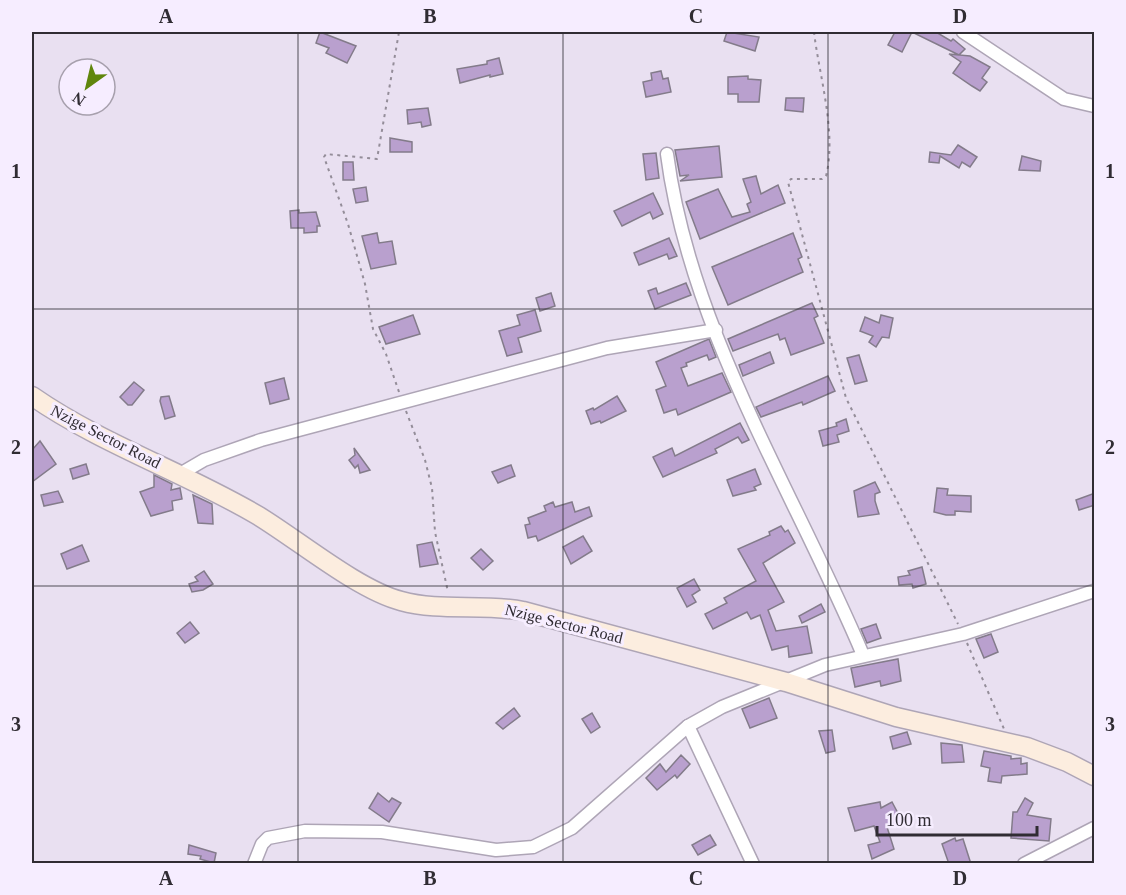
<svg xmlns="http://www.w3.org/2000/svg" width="1126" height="895" font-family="'Times New Roman',serif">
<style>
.building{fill:#b9a0ce;stroke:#837b8a;stroke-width:1.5}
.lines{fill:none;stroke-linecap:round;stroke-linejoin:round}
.minor-casing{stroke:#aea5b6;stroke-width:15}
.secondary-casing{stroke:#aea5b6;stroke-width:21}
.path{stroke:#948d99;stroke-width:2;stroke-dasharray:3 4.5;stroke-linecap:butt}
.minor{stroke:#fff;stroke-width:12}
.secondary{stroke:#fceddf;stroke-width:18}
.grid{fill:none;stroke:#302c33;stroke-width:1.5;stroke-opacity:0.55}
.labels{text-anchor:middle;stroke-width:6;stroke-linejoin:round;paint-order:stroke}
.street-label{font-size:16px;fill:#302c33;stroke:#f6edff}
.neatline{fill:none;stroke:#302c33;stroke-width:2}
.grid-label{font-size:20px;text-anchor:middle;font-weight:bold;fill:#302c33}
</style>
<rect width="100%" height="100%" fill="#e9e0f1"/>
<g class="building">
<polygon points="320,32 356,46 347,63 326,53 329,48 316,43"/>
<polygon points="727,32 759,37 755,51 724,41"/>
<polygon points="895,32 936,32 951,41 953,39 965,49 959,55 970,56 990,67 982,78 987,82 980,91 972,86 953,73 961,62 949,54 959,55 912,32 902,52 888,45"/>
<polygon points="499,58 503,74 490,77 490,75 460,83 457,69 487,64 487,61"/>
<polygon points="661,71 663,79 668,78 671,92 646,97 643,82 652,80 651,73"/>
<polygon points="748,76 748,79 761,80 759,102 738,102 738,94 728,94 728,77"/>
<polygon points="786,98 804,98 803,112 785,110"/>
<polygon points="428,108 431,125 422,127 421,122 408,124 407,110"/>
<polygon points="390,138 412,142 412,152 390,152"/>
<polygon points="958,145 977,157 970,167 962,162 959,168 940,156 939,163 929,162 930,152 951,155"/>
<polygon points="719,146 722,177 680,181 689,175 680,176 675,150"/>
<polygon points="656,153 659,178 646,180 643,154"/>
<polygon points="1022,156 1041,161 1040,171 1019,170"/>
<polygon points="343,162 353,162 354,180 343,180"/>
<polygon points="756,176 761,194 778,185 785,203 700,239 686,202 718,189 732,217 750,212 747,204 751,202 743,179"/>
<polygon points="366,187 368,201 356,203 353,189"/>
<polygon points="653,193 663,214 653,219 650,212 622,226 614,211"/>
<polygon points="299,210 299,213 316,212 320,226 317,226 317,232 304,233 304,228 291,228 290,211"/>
<polygon points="377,233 379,243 392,241 396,264 371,269 362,236"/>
<polygon points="793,233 802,257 798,259 803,272 728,305 712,267"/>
<polygon points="669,238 677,256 669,259 667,254 639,265 634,253"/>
<polygon points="686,283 691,295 655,309 648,291 656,288 658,294"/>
<polygon points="551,293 555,306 540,311 536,298"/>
<polygon points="812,303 818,316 814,318 824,343 791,355 785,338 780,340 778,334 733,351 728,339"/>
<polygon points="535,310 541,331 518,338 522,352 507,356 499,331 520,325 517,315"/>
<polygon points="413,315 420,334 386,344 379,327"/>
<polygon points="881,315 893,318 889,338 882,337 876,347 869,342 873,336 860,331 865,317 879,323"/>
<polygon points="709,339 716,357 709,360 707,355 686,363 687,366 681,368 688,386 722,373 731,392 678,415 676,409 664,413 656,390 666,386 656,362"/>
<polygon points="770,352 774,363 743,376 739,365"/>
<polygon points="859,355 867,381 855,384 847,358"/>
<polygon points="828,376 835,391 803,405 802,402 761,417 756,407"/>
<polygon points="284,378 289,399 270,404 265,383"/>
<polygon points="134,382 144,390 132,405 128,405 120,397"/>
<polygon points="169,396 175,416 165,419 160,401 161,397"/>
<polygon points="617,396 626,411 601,423 600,421 591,424 586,411 593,408 594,410"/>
<polygon points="846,419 849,431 837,435 839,442 823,446 819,431 837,426 836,423"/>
<polygon points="740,423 749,440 742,443 738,437 715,449 717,453 663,477 653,457 672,448 675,456"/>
<polygon points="40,441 56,464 32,482 32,450"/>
<polygon points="354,448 359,455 370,470 360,473 358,465 355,468 349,460 355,455"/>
<polygon points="86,464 89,474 73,479 70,469"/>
<polygon points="511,465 515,476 498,483 492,472"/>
<polygon points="755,469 761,484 754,487 756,490 733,496 727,480"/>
<polygon points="154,475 172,484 171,490 180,488 182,499 172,501 173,510 151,516 140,492 154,487"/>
<polygon points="875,482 880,492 875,494 875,501 879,514 858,517 854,491"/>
<polygon points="937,488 948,489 947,495 971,496 971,512 955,511 955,515 946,515 934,512"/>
<polygon points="58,491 63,502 44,506 41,495"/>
<polygon points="1095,493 1095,505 1079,510 1076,500"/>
<polygon points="193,495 212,504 213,524 198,523"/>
<polygon points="553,502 555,507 572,502 575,512 589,507 592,516 538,541 536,536 528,538 525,525 530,524 528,518 546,511 544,506"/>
<polygon points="781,526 785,532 788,530 795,543 763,563 784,602 768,610 776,631 807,626 812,653 789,657 788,646 772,650 760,615 751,619 747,612 713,629 705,614 727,603 724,598 756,581 738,549 770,535 769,532"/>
<polygon points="583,536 592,551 571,564 563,547"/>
<polygon points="432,542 438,564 420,567 417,545"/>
<polygon points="82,545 89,561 67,569 61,554"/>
<polygon points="481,549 493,561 483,570 471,558"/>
<polygon points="922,567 926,584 913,588 912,584 899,585 898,577 910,575 908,571"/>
<polygon points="204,571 213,584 203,590 192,592 189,584 198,581 195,577"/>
<polygon points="694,579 700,590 692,595 696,602 687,607 677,588"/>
<polygon points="821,604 825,612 802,623 799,616"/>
<polygon points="190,622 199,633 185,643 177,633"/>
<polygon points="876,624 881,638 867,643 861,629"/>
<polygon points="991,634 998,652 984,658 976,639"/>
<polygon points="898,659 901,681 881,686 880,681 855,687 851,668"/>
<polygon points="769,698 777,718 750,728 742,709"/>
<polygon points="514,708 520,716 503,729 496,723"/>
<polygon points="592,713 600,727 591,733 582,719"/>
<polygon points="832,730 835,751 826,753 819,731"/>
<polygon points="907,732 911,744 893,749 890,737"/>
<polygon points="941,743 962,745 964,762 942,763"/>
<polygon points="984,751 1011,756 1011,759 1021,758 1021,764 1027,763 1027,774 1002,776 1001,783 988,781 990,768 981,766"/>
<polygon points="681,755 690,764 677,778 675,775 657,790 646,778 660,764 666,772"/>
<polygon points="378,793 389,802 392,798 401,803 389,822 369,808"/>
<polygon points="1025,798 1033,803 1027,815 1051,819 1049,841 1011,838 1013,812 1017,812"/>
<polygon points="880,802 881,808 892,802 901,819 887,827 894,849 872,859 868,845 880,842 874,826 855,831 848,808"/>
<polygon points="710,835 716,845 698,855 692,845"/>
<polygon points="955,838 956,841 963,839 971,864 949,864 942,844"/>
<polygon points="189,845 216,853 214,863 200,859 201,856 188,854"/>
</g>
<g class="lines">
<defs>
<g id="minor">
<polyline points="963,32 1064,99 1094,106"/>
<path d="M667,154c23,177 128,339 196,501"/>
<polyline points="180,474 204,460 261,440 607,348 716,330"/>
<polyline points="688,726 753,864"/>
<polyline points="254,864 262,844 268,838 305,831 382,832 496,850 533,847 572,828 688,726 722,707 825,665 963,634 1094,591"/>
<polyline points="1024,864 1094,828"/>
</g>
<path id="secondary" d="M32,396c69,48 152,76 225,119 40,24 101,75 144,86 40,11 82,2 122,10l263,71 110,35 131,30 40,15 27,14"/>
</defs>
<use href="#minor" class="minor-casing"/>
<use href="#secondary" class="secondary-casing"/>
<g class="path">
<path d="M814,32c5,43 23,101 12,144l-4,3h-31l-3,3 58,216 112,226"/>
<polyline points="399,392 386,354 373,329 365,284 348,224 324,157 326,154 377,159 399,32"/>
<polyline points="406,411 425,460 432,488 435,532 448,592"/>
<polyline points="967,643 1004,729"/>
</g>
<use href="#minor" class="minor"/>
<use href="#secondary" class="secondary"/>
</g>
<path class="grid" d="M298,32v832M563,32v832M828,32v832M32,309h1062M32,586h1062"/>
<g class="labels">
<g class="street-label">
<text transform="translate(106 436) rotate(27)" y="6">Nzige Sector Road</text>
<text transform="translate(564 623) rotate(14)" y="6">Nzige Sector Road</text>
</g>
</g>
<rect width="1126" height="895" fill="none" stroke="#f6edff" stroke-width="66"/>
<g transform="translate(87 87) rotate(214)"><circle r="28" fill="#f6edff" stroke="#a7a0ad" stroke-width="1.5"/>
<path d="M0-4.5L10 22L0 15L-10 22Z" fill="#60860d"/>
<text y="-9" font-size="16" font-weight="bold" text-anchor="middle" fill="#302c33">N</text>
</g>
<path d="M877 826v9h160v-9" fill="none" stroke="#302c33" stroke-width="3"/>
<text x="886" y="826" font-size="18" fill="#302c33" stroke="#f6edff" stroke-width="4.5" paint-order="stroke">100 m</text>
<rect x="33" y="33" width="1060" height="829" class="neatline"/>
<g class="grid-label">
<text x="166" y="23">A</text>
<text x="430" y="23">B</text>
<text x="696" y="23">C</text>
<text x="960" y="23">D</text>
<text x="16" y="178">1</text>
<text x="1110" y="178">1</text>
<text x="16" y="454">2</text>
<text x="1110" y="454">2</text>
<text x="16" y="731">3</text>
<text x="1110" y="731">3</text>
<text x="166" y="885">A</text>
<text x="430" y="885">B</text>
<text x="696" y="885">C</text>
<text x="960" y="885">D</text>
</g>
</svg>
